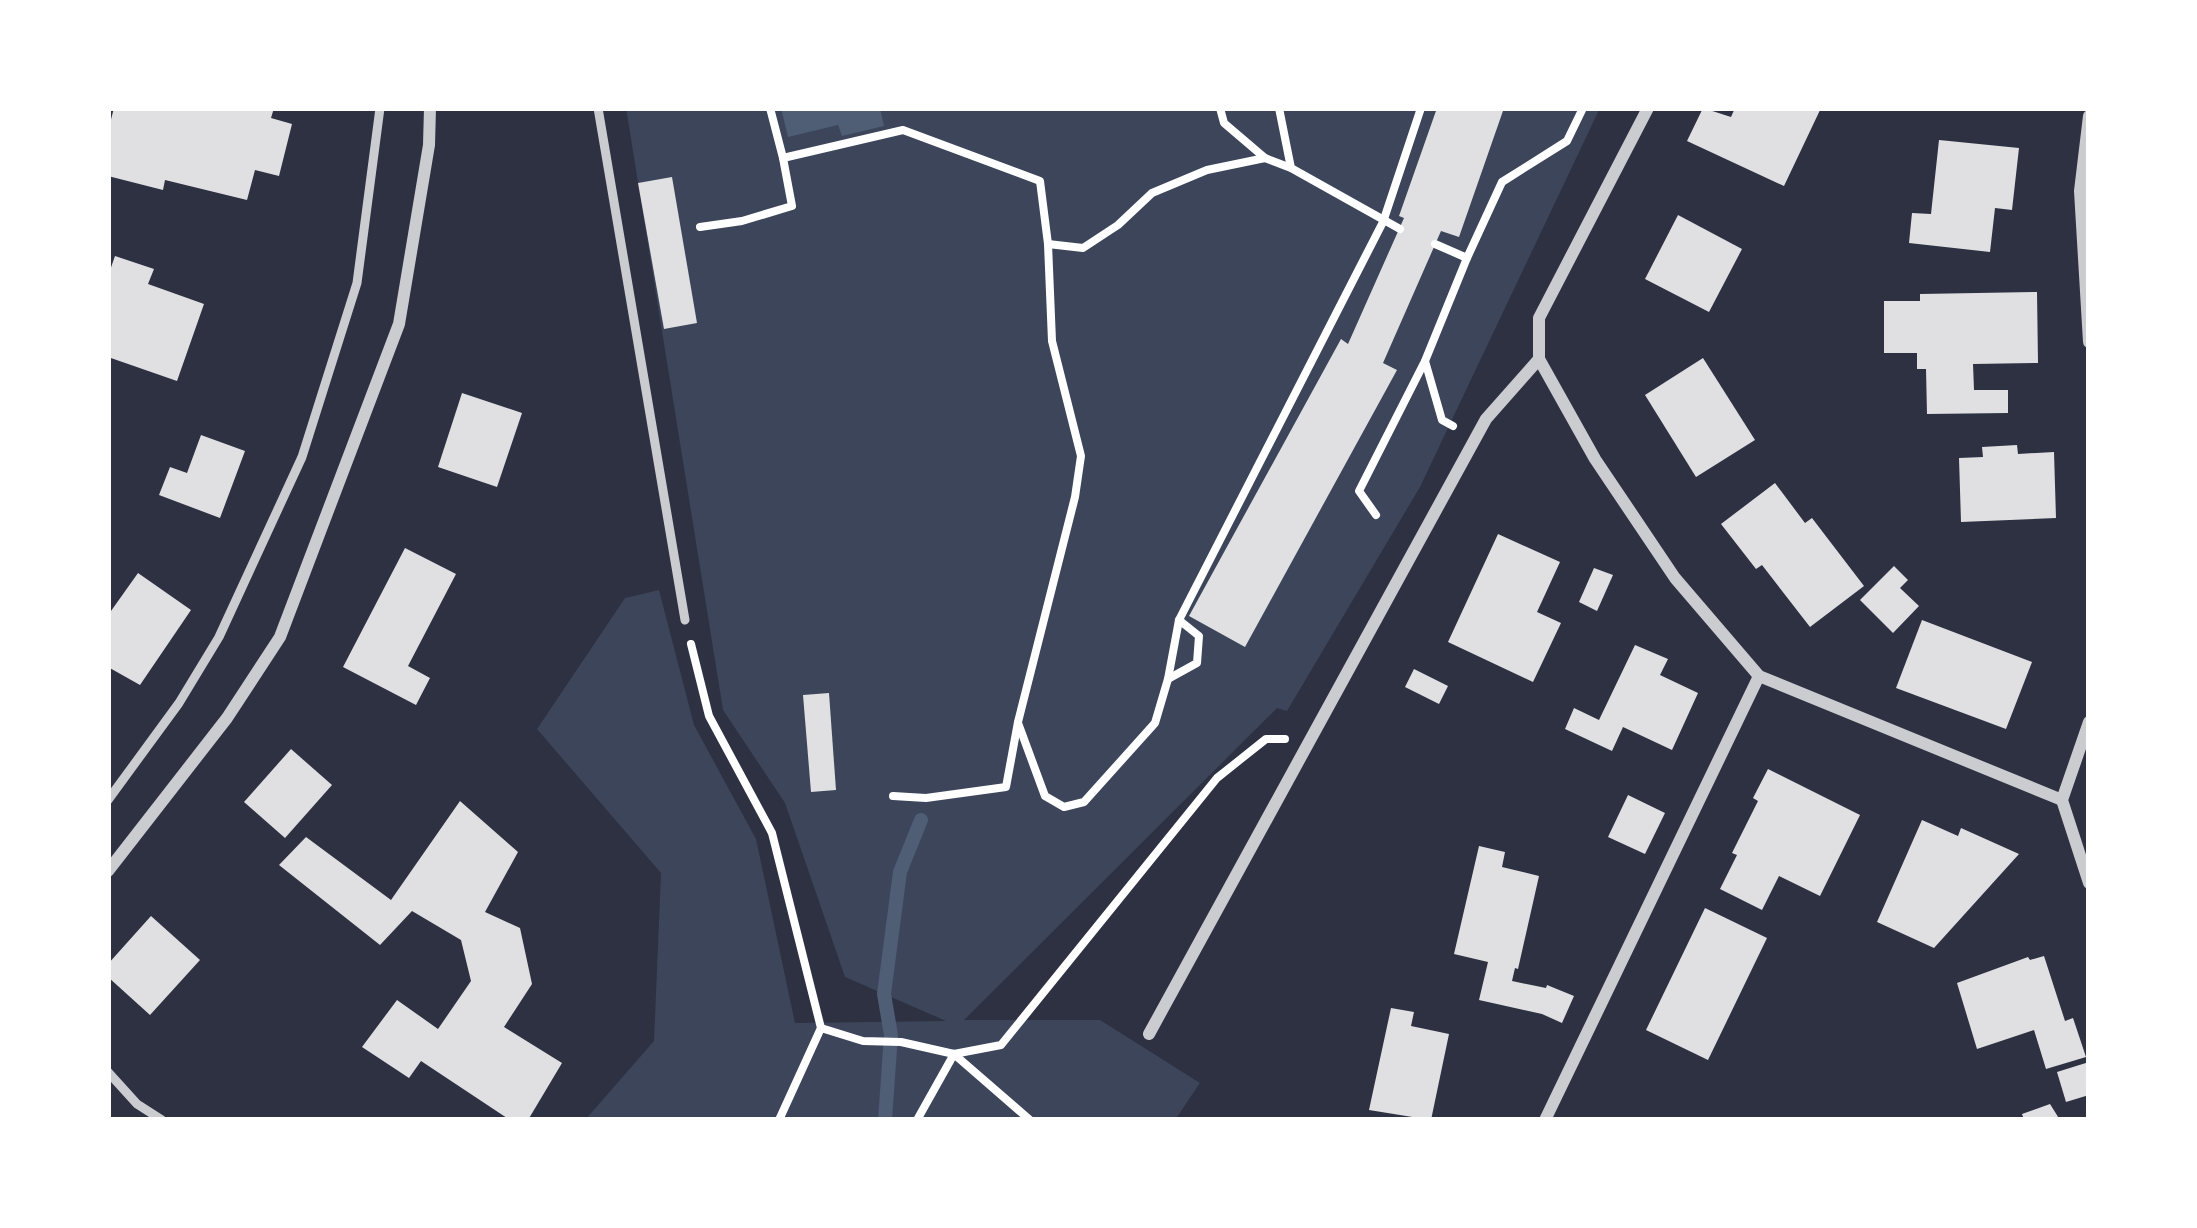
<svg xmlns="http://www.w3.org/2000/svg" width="2197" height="1228" font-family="Bitter,serif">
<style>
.green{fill:#3c4559}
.water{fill:#4f5d75}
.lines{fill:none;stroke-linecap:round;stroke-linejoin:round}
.stream{stroke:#4f5d75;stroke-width:14}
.building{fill:#e0e0e3}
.path{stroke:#fff;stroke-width:8}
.service{stroke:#caccd0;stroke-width:9}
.minor{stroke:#caccd0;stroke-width:12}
</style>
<rect width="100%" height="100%" fill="#2d3142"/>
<polygon class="green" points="626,108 1600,108 1420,487 1287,711 1277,708 964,1020 1100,1020 1200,1083 1175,1120 585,1120 654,1041 661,873 537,729 625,598 659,590 694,725 756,839 795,1023 946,1021 845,977 785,803 723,710"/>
<polygon class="water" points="781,108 880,108 884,126 842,136 838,125 788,137"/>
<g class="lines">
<polyline class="stream" points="885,1120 891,1035 884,994 900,872 921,820"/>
</g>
<g class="building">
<polygon points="114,108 152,111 153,108 274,108 271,118 292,124 279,176 255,170 247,200 165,180 163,190 108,176 108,131"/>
<polygon points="1437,108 1504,108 1459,237 1441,231 1383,363 1397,370 1245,647 1189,616 1341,339 1348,344 1404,218 1399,216"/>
<polygon points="1703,108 1731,117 1735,108 1821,108 1784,186 1687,141"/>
<polygon points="1939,140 2019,148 2012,210 1995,208 1990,252 1909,243 1912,213 1931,214"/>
<polygon points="672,177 697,323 664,329 638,183"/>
<polygon points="1678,215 1742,249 1709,312 1645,279"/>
<polygon points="115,256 154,269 148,284 204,304 177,381 108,357 108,276"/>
<polygon points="2037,292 2038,363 1973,364 1974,390 2008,390 2008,413 1927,414 1926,369 1917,369 1917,353 1884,353 1884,301 1920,301 1920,294"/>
<polygon points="1703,358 1755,440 1696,477 1645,395"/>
<polygon points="462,393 522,413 497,487 438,467"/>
<polygon points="201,435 245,451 220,518 159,495 170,467 187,473"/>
<polygon points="2017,445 2018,454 2054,452 2056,518 1961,522 1959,458 1983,457 1982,447"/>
<polygon points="1775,483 1805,523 1812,518 1864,586 1810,627 1762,565 1756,569 1721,524"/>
<polygon points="1498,534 1560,562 1537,612 1561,623 1533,682 1448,642"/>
<polygon points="405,548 456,574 408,666 430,678 416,705 343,667"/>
<polygon points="1894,566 1908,580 1900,588 1919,606 1893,633 1860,600"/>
<polygon points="1594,568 1613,575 1597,611 1579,602"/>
<polygon points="138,573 191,610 140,685 108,667 108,609 111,611"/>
<polygon points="1922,620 2032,662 2006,729 1896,688"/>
<polygon points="1635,645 1668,659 1660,675 1698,693 1672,750 1623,727 1612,751 1565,729 1574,708 1599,720"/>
<polygon points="1414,669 1448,686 1439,704 1405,687"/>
<polygon points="829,693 836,790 811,792 803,695"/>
<polygon points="291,749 332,785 285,838 244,802"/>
<polygon points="1768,769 1860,815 1820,896 1779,876 1762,910 1720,889 1737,855 1732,853 1758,801 1753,798"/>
<polygon points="1628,795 1665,813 1645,854 1608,837"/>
<polygon points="460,801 518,852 485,912 520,928 532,984 504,1027 562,1063 528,1120 510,1120 421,1061 409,1078 362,1047 397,1000 438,1029 471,981 461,940 412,911 380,945 279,865 306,837 391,900"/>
<polygon points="1922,820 1958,836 1961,828 2019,854 1934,948 1877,922"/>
<polygon points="1479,846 1505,852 1502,867 1539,876 1518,969 1515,968 1512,981 1546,988 1547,985 1574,996 1562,1023 1542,1014 1479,1000 1488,962 1454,954"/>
<polygon points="1705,908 1767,938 1708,1060 1646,1030"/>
<polygon points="151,916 200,960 150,1015 108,977 108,964"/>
<polygon points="2044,956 2065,1021 2073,1018 2086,1057 2046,1069 2034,1030 1977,1049 1957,983 2028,957 2030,960"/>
<polygon points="1391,1008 1414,1012 1411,1026 1449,1034 1431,1120 1369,1110"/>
<polygon points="2089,1062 2089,1095 2066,1102 2057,1072"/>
<polygon points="2050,1104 2060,1120 2024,1120 2022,1114"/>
</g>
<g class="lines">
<g class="path">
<polyline points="770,108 783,158 903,130 1040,181 1048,244 1052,341 1081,456 1075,497 1018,722 1006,787 926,798 893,796"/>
<polyline points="1220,108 1224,123 1265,158"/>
<polyline points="1279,108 1291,168 1400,229"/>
<polyline points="700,227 742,221 792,206 783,158"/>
<polyline points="1048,244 1083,248 1118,225 1152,193 1207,170 1265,158 1291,168"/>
<polyline points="1435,244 1467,258 1425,361 1442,420 1453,426"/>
<polyline points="1467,258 1502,182 1567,141 1583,108"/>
<polyline points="1376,515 1359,491 1424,363"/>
<polyline points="691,644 709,716 772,833 821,1028 779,1120"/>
<polyline points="1168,679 1179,620 1383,222 1421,108"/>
<polyline points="1018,723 1045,796 1064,807 1084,802 1155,723 1168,679 1197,663 1199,636 1179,620"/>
<polyline points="821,1028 863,1041 901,1042 954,1054 1001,1045 1217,778 1266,739 1285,739"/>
<polyline points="955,1055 1030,1120"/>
<polyline points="917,1120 954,1054"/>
</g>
<g class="service">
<polyline points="598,108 685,620"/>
<polyline points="108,800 179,703 219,637 302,457 357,283 380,108"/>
<polyline points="108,1072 137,1104 162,1120"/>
</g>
<g class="minor">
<polyline points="1648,108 1539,318 1539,359 1595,459 1675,578 1759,676 2062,800"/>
<polyline points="2089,116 2080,191 2089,342"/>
<polyline points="2089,722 2062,800 2089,883"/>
<polyline points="108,871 227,718 280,637 399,324 429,145 430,108"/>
<polyline points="1149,1034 1486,419 1539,359"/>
<polyline points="1545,1120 1759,676"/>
</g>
</g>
<rect width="2197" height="1228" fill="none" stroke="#ffffff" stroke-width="222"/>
</svg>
